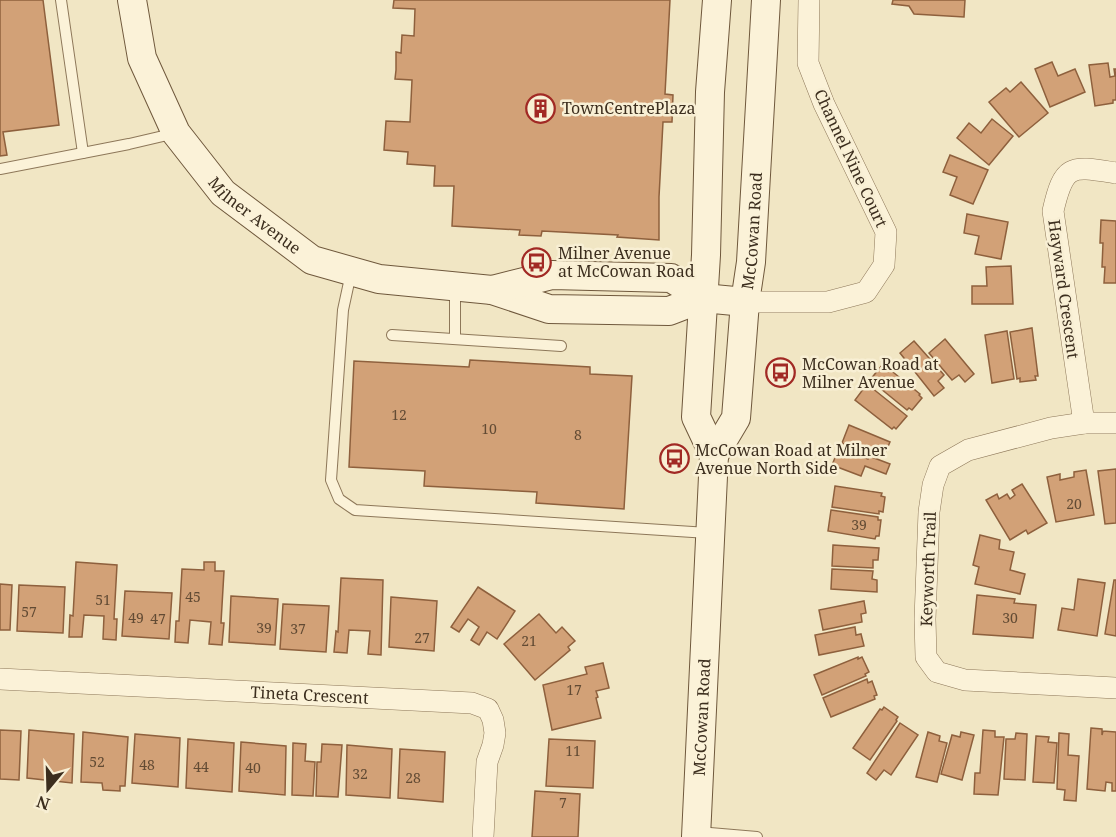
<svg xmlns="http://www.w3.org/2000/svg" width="1116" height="837" font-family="'Noto Serif',serif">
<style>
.building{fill:#d2a177;stroke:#8e603d;stroke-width:1.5}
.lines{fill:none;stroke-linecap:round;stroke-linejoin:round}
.service-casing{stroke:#8d7759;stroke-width:12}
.minor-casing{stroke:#8d7759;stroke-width:22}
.secondary-casing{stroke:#6f583c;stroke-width:30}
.service{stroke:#fbf2d8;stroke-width:10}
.minor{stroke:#fbf2d8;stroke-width:21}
.secondary{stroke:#fbf2d8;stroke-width:28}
.labels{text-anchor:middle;stroke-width:5;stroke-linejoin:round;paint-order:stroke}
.number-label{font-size:14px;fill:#624b34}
.poi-label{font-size:16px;fill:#3c2e1e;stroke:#f8efd4;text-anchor:start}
.street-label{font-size:16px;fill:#3c2e1e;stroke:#f8efd4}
</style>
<rect width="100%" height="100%" fill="#f1e6c4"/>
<g class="building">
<polygon points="0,0 43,0 59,125 3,132 7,155 0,156"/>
<polygon points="394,0 670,0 665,94 673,95 672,122 663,122 659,197 659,240 617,237 618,235 542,231 541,236 519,235 520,230 452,226 454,186 434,186 435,166 407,164 408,152 384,150 386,121 410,122 412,80 395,79 396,70 396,52 401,53 402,35 414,36 415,9 393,8"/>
<polygon points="893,0 965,0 964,17 914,14 909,6 892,4"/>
<polygon points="1052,62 1058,76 1075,69 1085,92 1050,107 1035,69"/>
<polygon points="1108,63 1110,77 1115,76 1114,69 1116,69 1116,100 1113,100 1113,103 1095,106 1089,65"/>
<polygon points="1021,82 1048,113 1019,137 989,102 1006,88 1010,92"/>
<polygon points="992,119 1013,136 989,165 957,138 969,123 981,133"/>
<polygon points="950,155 988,170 973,204 950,195 957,177 943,172"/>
<polygon points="967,214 1008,222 1001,259 975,254 979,236 964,233"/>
<polygon points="1101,220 1116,221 1116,283 1104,283 1105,267 1102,267 1103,243 1100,243"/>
<polygon points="1011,266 1013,304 972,304 972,286 987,286 986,267"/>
<polygon points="1032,328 1038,376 1035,376 1036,380 1020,382 1020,378 1017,379 1010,332"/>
<polygon points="1007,331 1014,379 992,383 985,335"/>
<polygon points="945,339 974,374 965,382 959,375 952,380 929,353"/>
<polygon points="914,341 944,375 938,381 944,388 934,396 900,353"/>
<polygon points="470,360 590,367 590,374 632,376 624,509 536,503 537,492 424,486 425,471 349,467 354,361 469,367"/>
<polygon points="883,364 920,394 919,395 922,398 912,410 909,408 907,410 870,380"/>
<polygon points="867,384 907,416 896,429 894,427 892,429 855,400"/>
<polygon points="849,425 890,442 886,451 881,449 878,457 842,443"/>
<polygon points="839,448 868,459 869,456 890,464 886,474 865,466 861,476 832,465"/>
<polygon points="1116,469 1116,523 1105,524 1098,471"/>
<polygon points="1086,470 1094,515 1056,522 1047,477 1060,474 1060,480 1074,477 1074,472"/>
<polygon points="1022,484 1047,523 1028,534 1026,530 1010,540 986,500 997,494 999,499 1007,494 1010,499 1015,495 1012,490"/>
<polygon points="835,486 882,493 881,496 885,497 883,512 879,511 879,514 832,507"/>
<polygon points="831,510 878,517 878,520 881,520 879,536 876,536 875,539 828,531"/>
<polygon points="980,535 1000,540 999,549 1014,552 1010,570 1025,574 1020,594 975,584 979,567 973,565"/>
<polygon points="833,545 879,548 878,560 873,560 873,568 832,566"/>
<polygon points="76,562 117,565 114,619 117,619 116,640 103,639 104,616 84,615 82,637 69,637 70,615 73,616"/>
<polygon points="204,562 215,562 215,571 224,571 221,623 224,623 222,645 209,644 211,622 190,620 188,643 175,642 176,621 179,621 182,569 204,570"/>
<polygon points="832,569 873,571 872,579 877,580 877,592 831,589"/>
<polygon points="341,578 383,580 381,655 368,654 370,631 349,630 347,653 334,652 336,631 338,632"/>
<polygon points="1078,579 1105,583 1097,636 1058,630 1062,608 1074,610"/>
<polygon points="1114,580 1116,580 1116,636 1105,634"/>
<polygon points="0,584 12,585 10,630 0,630"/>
<polygon points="19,585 65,587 63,633 17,631"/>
<polygon points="478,587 515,611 497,639 487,632 479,645 471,640 479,627 468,619 459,632 451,627"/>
<polygon points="125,591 172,593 169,639 122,636"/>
<polygon points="977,595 1015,599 1014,603 1036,605 1033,638 973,634"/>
<polygon points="231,596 278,599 275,645 229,642"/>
<polygon points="391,597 437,601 434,651 389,647"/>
<polygon points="864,601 866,613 861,614 862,622 823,630 819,610"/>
<polygon points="283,604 329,606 326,652 280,649"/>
<polygon points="539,614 556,633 562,627 575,641 568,647 570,650 535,680 504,644"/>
<polygon points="855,627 856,635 861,634 864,646 819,655 815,635"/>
<polygon points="858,657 858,659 862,657 869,672 865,674 866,676 822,695 814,675"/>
<polygon points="603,663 609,688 596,691 598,697 596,698 601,718 552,730 543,685 587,674 585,667"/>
<polygon points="867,679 868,683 872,681 877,695 874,696 875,699 831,717 823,698"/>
<polygon points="884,707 898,717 896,720 897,721 870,760 853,748 880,709 882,710"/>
<polygon points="900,723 918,735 891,775 884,770 876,780 867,773"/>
<polygon points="1091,728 1102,729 1102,735 1103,731 1116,732 1116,791 1112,791 1112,783 1106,782 1105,791 1087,789"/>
<polygon points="0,730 21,731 19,780 0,779"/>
<polygon points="29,730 74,734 72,783 27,778"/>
<polygon points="983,730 995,731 995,737 1004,737 998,795 974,794 975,773 980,773"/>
<polygon points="83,732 128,737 125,786 120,786 120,791 103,790 102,783 81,782"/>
<polygon points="928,732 940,736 939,741 947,743 937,782 916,777"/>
<polygon points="961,732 974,735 962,780 941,774 952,735 960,737"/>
<polygon points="1016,733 1027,734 1025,780 1004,779 1006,739 1015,739"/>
<polygon points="1059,733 1069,734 1068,755 1079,756 1076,801 1064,800 1065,790 1057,789"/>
<polygon points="135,734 180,738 178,787 132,783"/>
<polygon points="1036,736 1049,737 1048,742 1057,743 1054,783 1033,782"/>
<polygon points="188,739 234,743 232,792 186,788"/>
<polygon points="549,739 595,741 593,788 546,786"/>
<polygon points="241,742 286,746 285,795 239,791"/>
<polygon points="293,743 306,744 305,761 315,762 313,796 292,795"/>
<polygon points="322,744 342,745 338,797 316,796 317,762 321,762"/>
<polygon points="347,745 392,749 390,798 346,795"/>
<polygon points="400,749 445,752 443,802 398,798"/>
<polygon points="535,791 580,794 578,837 532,837"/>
</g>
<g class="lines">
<defs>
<g id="service">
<polyline points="61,0 83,153"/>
<polyline points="0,169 129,144 176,133"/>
<polyline points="351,273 343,310 331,480 339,499 355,510 708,533"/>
<polyline points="455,288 455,339"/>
<polyline points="392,335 561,346"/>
<polyline points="698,832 757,837"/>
</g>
<g id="minor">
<polyline points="745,302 828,302 866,292 884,265 886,232 824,104 808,63 809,0"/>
<path d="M1084,423l-31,-212c11,-48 18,-45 63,-38"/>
<polyline points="1116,423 1084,423 1051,428 968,450 940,466 933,485 929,512 925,619 926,657 937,672 965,680 1116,688"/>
<path id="s1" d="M0,679l472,24 16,6 5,11 2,13 -2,12 -6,17 -4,75"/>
</g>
<g id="secondary">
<path id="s2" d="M132,0l10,58 34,75 47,60 89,67 67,19 113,11 57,19 120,2 34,-13"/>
<polyline points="492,290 552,275 671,278 703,298 745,302"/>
<path id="s3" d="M714,455l22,-37 9,-116 6,-40 15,-262"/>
<path id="s4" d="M696,837l18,-382 -18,-38 10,-162 4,-163 7,-92"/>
</g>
</defs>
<use href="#service" class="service-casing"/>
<use href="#minor" class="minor-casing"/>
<use href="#secondary" class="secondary-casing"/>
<use href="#service" class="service"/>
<use href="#minor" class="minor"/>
<use href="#secondary" class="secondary"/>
</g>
<defs>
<symbol id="building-ring" viewBox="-11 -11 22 22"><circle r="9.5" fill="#f8efd4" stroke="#a12924" stroke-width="1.5"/><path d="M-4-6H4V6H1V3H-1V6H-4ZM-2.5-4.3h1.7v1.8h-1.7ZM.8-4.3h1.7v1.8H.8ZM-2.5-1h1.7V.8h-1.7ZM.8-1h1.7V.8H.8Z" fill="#a12924"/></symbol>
<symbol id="bus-ring" viewBox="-11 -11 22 22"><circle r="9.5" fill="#f8efd4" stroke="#a12924" stroke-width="1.5"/><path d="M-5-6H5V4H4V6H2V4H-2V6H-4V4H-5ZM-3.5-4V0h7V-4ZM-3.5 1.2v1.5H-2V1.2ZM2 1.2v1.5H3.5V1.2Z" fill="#a12924"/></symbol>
</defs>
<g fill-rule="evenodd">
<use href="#building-ring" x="524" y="92" width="33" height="33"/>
<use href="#bus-ring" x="520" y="246" width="33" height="33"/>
<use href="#bus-ring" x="764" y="356" width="33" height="33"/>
<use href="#bus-ring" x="658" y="442" width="33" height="33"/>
</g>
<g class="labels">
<g class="number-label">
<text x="399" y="420">12</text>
<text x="489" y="434">10</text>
<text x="578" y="440">8</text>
<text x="1074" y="509">20</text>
<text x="859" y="530">39</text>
<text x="193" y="602">45</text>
<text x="103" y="605">51</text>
<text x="29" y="617">57</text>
<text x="136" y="623">49</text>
<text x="1010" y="623">30</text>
<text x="158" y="624">47</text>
<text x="264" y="633">39</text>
<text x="298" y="634">37</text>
<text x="422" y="643">27</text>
<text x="529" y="646">21</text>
<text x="574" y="695">17</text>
<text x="573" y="756">11</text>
<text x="97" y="767">52</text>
<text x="147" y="770">48</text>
<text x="201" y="772">44</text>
<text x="253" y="773">40</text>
<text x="360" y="779">32</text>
<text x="413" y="783">28</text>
<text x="563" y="808">7</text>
</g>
<g class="poi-label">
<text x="562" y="114">TownCentrePlaza</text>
<text x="558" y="259">Milner Avenue<tspan x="558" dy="18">at McCowan Road</tspan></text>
<text x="802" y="370">McCowan Road at<tspan x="802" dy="18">Milner Avenue</tspan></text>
<text x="695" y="456">McCowan Road at Milner<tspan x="695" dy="18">Avenue North Side</tspan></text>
</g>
<g class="street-label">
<text transform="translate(851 158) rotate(65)" y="6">Channel Nine Court</text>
<text dy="6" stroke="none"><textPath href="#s2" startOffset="256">Milner Avenue</textPath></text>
<text dy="6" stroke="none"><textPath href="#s3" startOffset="231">McCowan Road</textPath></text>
<text transform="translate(1064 289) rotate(82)" y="6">Hayward Crescent</text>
<text transform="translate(928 569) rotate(-88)" y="6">Keyworth Trail</text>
<text dy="6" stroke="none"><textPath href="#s1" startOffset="310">Tineta Crescent</textPath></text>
<text dy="6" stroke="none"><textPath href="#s4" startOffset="120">McCowan Road</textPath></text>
</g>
</g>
<g transform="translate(48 789) rotate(199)" stroke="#f8efd4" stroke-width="4.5" paint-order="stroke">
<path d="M0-4.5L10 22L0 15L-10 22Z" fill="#3c2e1e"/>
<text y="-9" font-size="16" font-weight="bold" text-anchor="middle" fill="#3c2e1e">N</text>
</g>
</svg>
